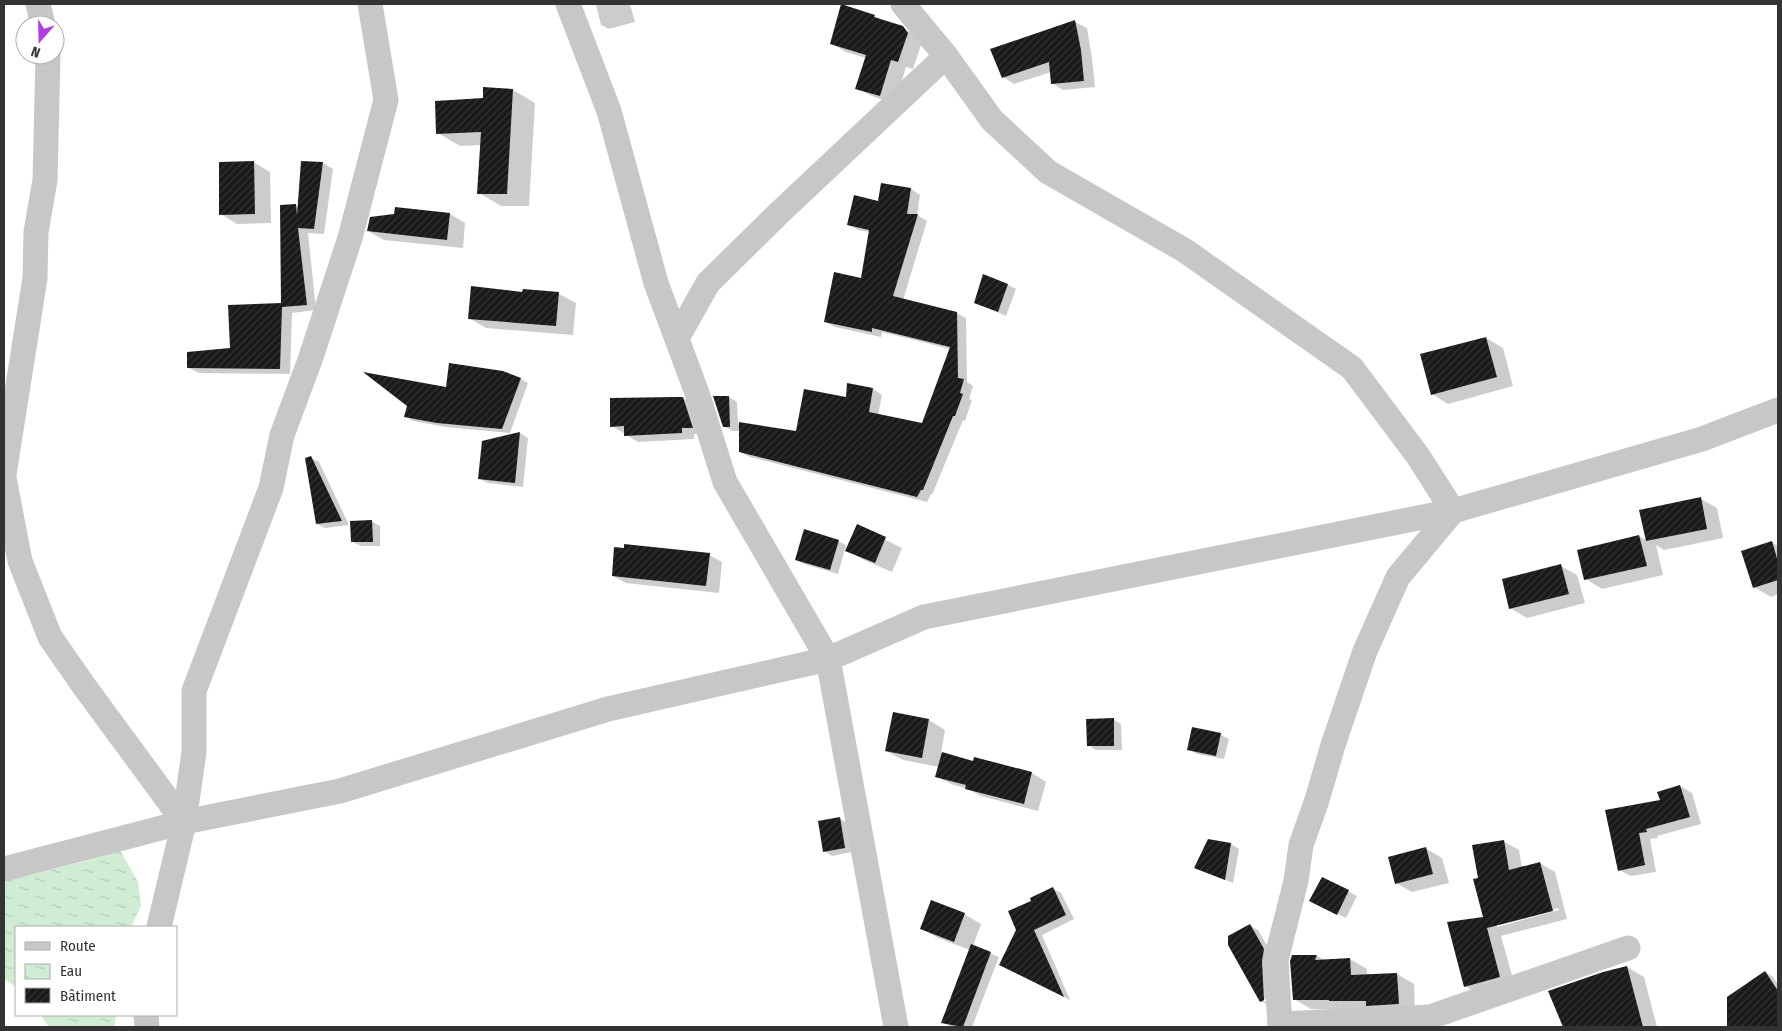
<svg xmlns="http://www.w3.org/2000/svg" width="1782" height="1031" font-family="'Fira Sans Condensed',sans-serif">
<style>
.water{fill:url(#water-ripples)}
.shadow{fill:#0003;fill-rule:evenodd}
.building{fill:url(#building-hatch)}
.lines{fill:none;stroke-linecap:round;stroke-linejoin:round}
.street{stroke:#c7c7c7;stroke-width:25}
</style>
<defs>
<pattern id="water-ripples" width="26" height="14" patternUnits="userSpaceOnUse" patternTransform="scale(1.25)"><rect width="26" height="14" fill="#d0edd4"/><path d="M2 4q2-2 4 0t4 0M15 11q2-2 4 0t4 0" fill="none" stroke="#b3ccb6"/></pattern>
<pattern id="building-hatch" width="6" height="6" patternUnits="userSpaceOnUse" patternTransform="scale(1.25)"><rect width="6" height="6" fill="#1a1a1a"/><path d="M-1 1l2-2M0 6l6-6M5 7l2-2" fill="none" stroke="#333"/></pattern>
</defs>
<rect width="100%" height="100%" fill="#fff"/>
<g class="water">
<path d="M120,850l18,32 3,24 -10,21h-115v60l-12,-8v-98c39,-10 78,-17 116,-31z"/>
<polygon points="41,1015 116,1015 114,1027 49,1027"/>
</g>
<g class="shadow">
<polygon points="602,4 630,4 635,22 609,29 601,25 596,5"/>
<polygon points="874,16 884,21 902,28 918,36 922,42 913,69 906,67 895,104 872,96 857,88 866,58 846,52 831,43"/>
<polygon points="1075,22 1087,28 1092,58 1095,87 1063,90 1052,83 1051,72 1014,84 1003,77"/>
<polygon points="513,90 535,103 529,206 501,206 479,193 481,145 460,146 438,133 484,100"/>
<polygon points="253,162 270,172 271,223 237,224 221,214"/>
<polygon points="302,162 323,163 333,169 324,234 308,233 316,310 292,313 290,374 199,373 189,368 231,350 282,305 295,206 299,207"/>
<polygon points="882,184 911,189 920,195 917,215 927,221 903,300 956,313 966,318 967,382 973,386 969,399 972,400 965,421 963,420 932,495 931,494 927,502 750,457 740,452 740,431 732,431 724,426 715,397 729,397 737,402 738,423 797,432 847,398 873,389 882,395 878,415 922,425 950,349 882,332 881,337 835,327 825,322 862,279 870,232 858,230 849,225 879,202"/>
<polygon points="450,214 465,223 463,248 384,240 368,231"/>
<polygon points="1008,285 1016,289 1006,316 975,302"/>
<polygon points="524,290 559,294 576,303 573,335 486,328 469,318 523,293"/>
<polygon points="1486,338 1503,348 1513,386 1448,404 1432,394"/>
<polygon points="521,379 528,383 510,433 446,427 413,421 405,416 447,389"/>
<polygon points="683,398 696,406 705,434 694,434 694,439 638,442 612,426"/>
<polygon points="520,433 528,438 523,487 488,483 480,479 483,442"/>
<polygon points="311,458 319,462 349,525 325,528 317,524"/>
<polygon points="1701,499 1717,508 1723,538 1664,550 1656,545 1663,575 1602,589 1586,579 1639,536 1647,541 1641,511"/>
<polygon points="371,521 380,526 380,546 361,546 353,542"/>
<polygon points="857,526 902,548 892,572 864,560 847,550"/>
<polygon points="838,541 846,545 838,574 804,564 796,560"/>
<polygon points="1771,542 1778,546 1778,594 1771,597 1754,587"/>
<polygon points="625,549 709,555 722,562 719,593 626,583 613,576"/>
<polygon points="1561,566 1577,575 1585,603 1527,618 1510,608"/>
<polygon points="1113,719 1121,724 1122,750 1096,750 1088,745"/>
<polygon points="929,720 945,730 941,753 974,762 975,758 1032,773 1046,782 1038,811 981,796 968,789 951,784 936,776 939,767 903,760 886,751"/>
<polygon points="1193,728 1221,735 1229,739 1224,759 1197,754 1189,749"/>
<polygon points="1680,786 1692,793 1701,824 1657,836 1658,838 1650,839 1656,872 1631,876 1619,870 1606,811 1661,801"/>
<polygon points="839,818 847,823 852,852 832,856 824,851"/>
<polygon points="1208,840 1231,844 1239,849 1233,883 1195,868"/>
<path d="M1503,841l16,9 3,18 18,-5 15,9 12,47 -66,17 14,50 -35,9 -15,-9 19,-67 -4,-40zM1558,908l1,2 -62,17v-3z"/>
<polygon points="1425,848 1442,858 1449,883 1412,892 1396,883"/>
<polygon points="1322,878 1357,896 1346,918 1319,905"/>
<polygon points="1053,889 1061,893 1074,919 1042,935 1070,1000 1009,969 1033,902"/>
<polygon points="964,914 981,924 973,946 999,957 972,1027 952,1027 942,1022 970,950 938,938 921,928"/>
<polygon points="1250,926 1258,930 1272,954 1272,1003 1264,999 1264,1001 1270,1005 1269,1005 1260,1001"/>
<polygon points="1293,956 1317,956 1324,960 1350,959 1367,969 1367,975 1397,974 1414,984 1415,1013 1311,1009 1294,999"/>
<polygon points="1627,967 1644,977 1657,1027 1595,1027 1583,980"/>
<polygon points="1765,972 1773,977 1778,985 1778,1027 1727,1027 1729,998"/>
</g>
<g class="building">
<polygon points="841,4 875,15 874,17 903,26 908,33 898,62 891,60 880,96 855,89 866,55 830,44"/>
<polygon points="1075,20 1081,50 1084,81 1051,84 1049,62 1002,78 990,49"/>
<polygon points="483,87 513,89 507,194 477,194 481,132 436,134 435,101 483,98"/>
<polygon points="254,161 255,214 219,215 219,162"/>
<polygon points="301,161 323,162 314,229 298,228 307,305 282,307 280,369 187,368 187,352 230,348 228,305 281,303 280,205 296,204 297,215"/>
<polygon points="881,183 911,188 907,214 918,214 893,296 957,312 958,378 964,379 960,393 963,394 955,416 953,416 923,490 921,490 917,497 739,452 739,422 796,431 804,389 846,397 847,383 873,388 869,412 922,423 950,347 872,328 872,332 824,322 834,272 861,278 869,230 847,225 854,195 878,201"/>
<polygon points="395,207 450,213 447,240 367,231 370,217 394,214"/>
<polygon points="983,274 1008,284 998,312 974,303"/>
<polygon points="471,286 522,292 523,289 559,292 556,326 468,319"/>
<polygon points="1486,337 1497,377 1431,395 1420,354"/>
<polygon points="449,363 503,371 521,378 502,429 437,423 404,417 407,406 363,372 446,387"/>
<polygon points="713,396 729,396 730,427 723,427"/>
<polygon points="674,397 683,397 693,428 682,428 682,433 624,436 624,426 610,427 610,398"/>
<polygon points="520,432 515,483 478,479 482,441"/>
<polygon points="311,456 342,521 316,524 305,458"/>
<polygon points="1701,497 1707,529 1646,541 1639,510"/>
<polygon points="372,520 373,542 351,542 350,521"/>
<polygon points="857,524 886,537 875,563 845,551"/>
<polygon points="804,529 839,540 830,570 795,560"/>
<polygon points="1639,535 1647,566 1584,580 1577,550"/>
<polygon points="1772,541 1778,562 1778,580 1753,588 1741,551"/>
<polygon points="624,544 710,553 706,586 612,576 614,547 624,548"/>
<polygon points="1561,564 1569,594 1509,609 1502,579"/>
<polygon points="893,712 929,719 922,758 885,751"/>
<polygon points="1114,718 1114,746 1087,746 1086,719"/>
<polygon points="1192,727 1221,733 1216,756 1187,750"/>
<polygon points="942,752 973,761 974,757 1032,772 1024,804 965,789 966,785 935,777"/>
<polygon points="1680,785 1690,817 1646,829 1647,832 1639,833 1645,865 1618,871 1605,810 1660,800 1657,792"/>
<polygon points="840,817 845,848 823,852 818,821"/>
<polygon points="1208,839 1231,843 1225,880 1194,868"/>
<polygon points="1504,840 1509,870 1540,862 1553,911 1487,928 1500,977 1464,987 1447,922 1483,917 1473,879 1478,878 1472,845"/>
<polygon points="1426,847 1433,874 1395,884 1388,857"/>
<polygon points="1322,877 1349,890 1337,915 1309,901"/>
<polygon points="1053,887 1066,915 1034,930 1064,997 999,965 1016,930 1008,911 1031,901 1030,898"/>
<polygon points="931,900 965,913 954,942 920,929"/>
<polygon points="1250,924 1264,949 1262,961 1264,1000 1260,1002 1228,945 1228,936"/>
<polygon points="971,944 991,952 963,1027 941,1023"/>
<polygon points="1292,955 1317,955 1315,960 1350,958 1351,975 1397,973 1399,1004 1366,1006 1366,1001 1329,1001 1329,1000 1293,1000 1290,961"/>
<polygon points="1627,966 1643,1027 1563,1027 1548,991 1603,972"/>
<polygon points="1765,971 1778,991 1777,1027 1727,1027 1727,997"/>
</g>
<g class="lines">
<g class="street">
<polyline points="38,4 43,25"/>
<polyline points="568,4 609,111 656,283 697,393 725,482 828,659 896,1027"/>
<polyline points="903,4 946,56 992,120 1048,172 1184,250 1352,368 1418,456 1453,511 1398,577 1365,651 1333,745 1317,800 1301,845 1296,881 1276,960 1280,1027"/>
<polyline points="677,338 708,283 778,214 946,56"/>
<polyline points="4,474 35,278 36,232 45,180 48,55"/>
<polyline points="4,478 20,561 50,637 84,686 184,822"/>
<polyline points="4,869 184,822 340,791 608,709 828,659 924,617 1453,511 1702,439 1778,410"/>
<polyline points="159,927 184,822 194,752 194,691 271,488 282,435 310,360 350,238 386,100 370,4"/>
<polyline points="146,1015 147,1027"/>
<polyline points="1280,1024 1430,1017 1628,948"/>
</g>
</g>
<rect width="1782" height="1031" fill="none" stroke="#333333" stroke-width="10"/>
<rect x="15" y="926" width="162" height="90" fill="#ffffff" stroke="#adadad"/>
<rect x="25" y="942" width="25" height="8" fill="#c7c7c7" stroke="#adadad"/>
<text x="60" y="951" font-size="15" fill="#333333">Route</text>
<rect x="25" y="964" width="25" height="15" fill="url(#water-ripples)" stroke="#adadad"/>
<text x="60" y="976" font-size="15" fill="#333333">Eau</text>
<rect x="25" y="988" width="25" height="15" fill="url(#building-hatch)" stroke="#adadad"/>
<text x="60" y="1001" font-size="15" fill="#333333">Bâtiment</text>
<g transform="translate(40 40) rotate(200)"><circle r="24" fill="#ffffff" stroke="#adadad"/>
<path d="M0-4L9 19L0 12L-9 19Z" fill="#ae3ee1"/>
<text y="-8" font-size="14" font-weight="bold" text-anchor="middle" fill="#333333">N</text>
</g>
</svg>
